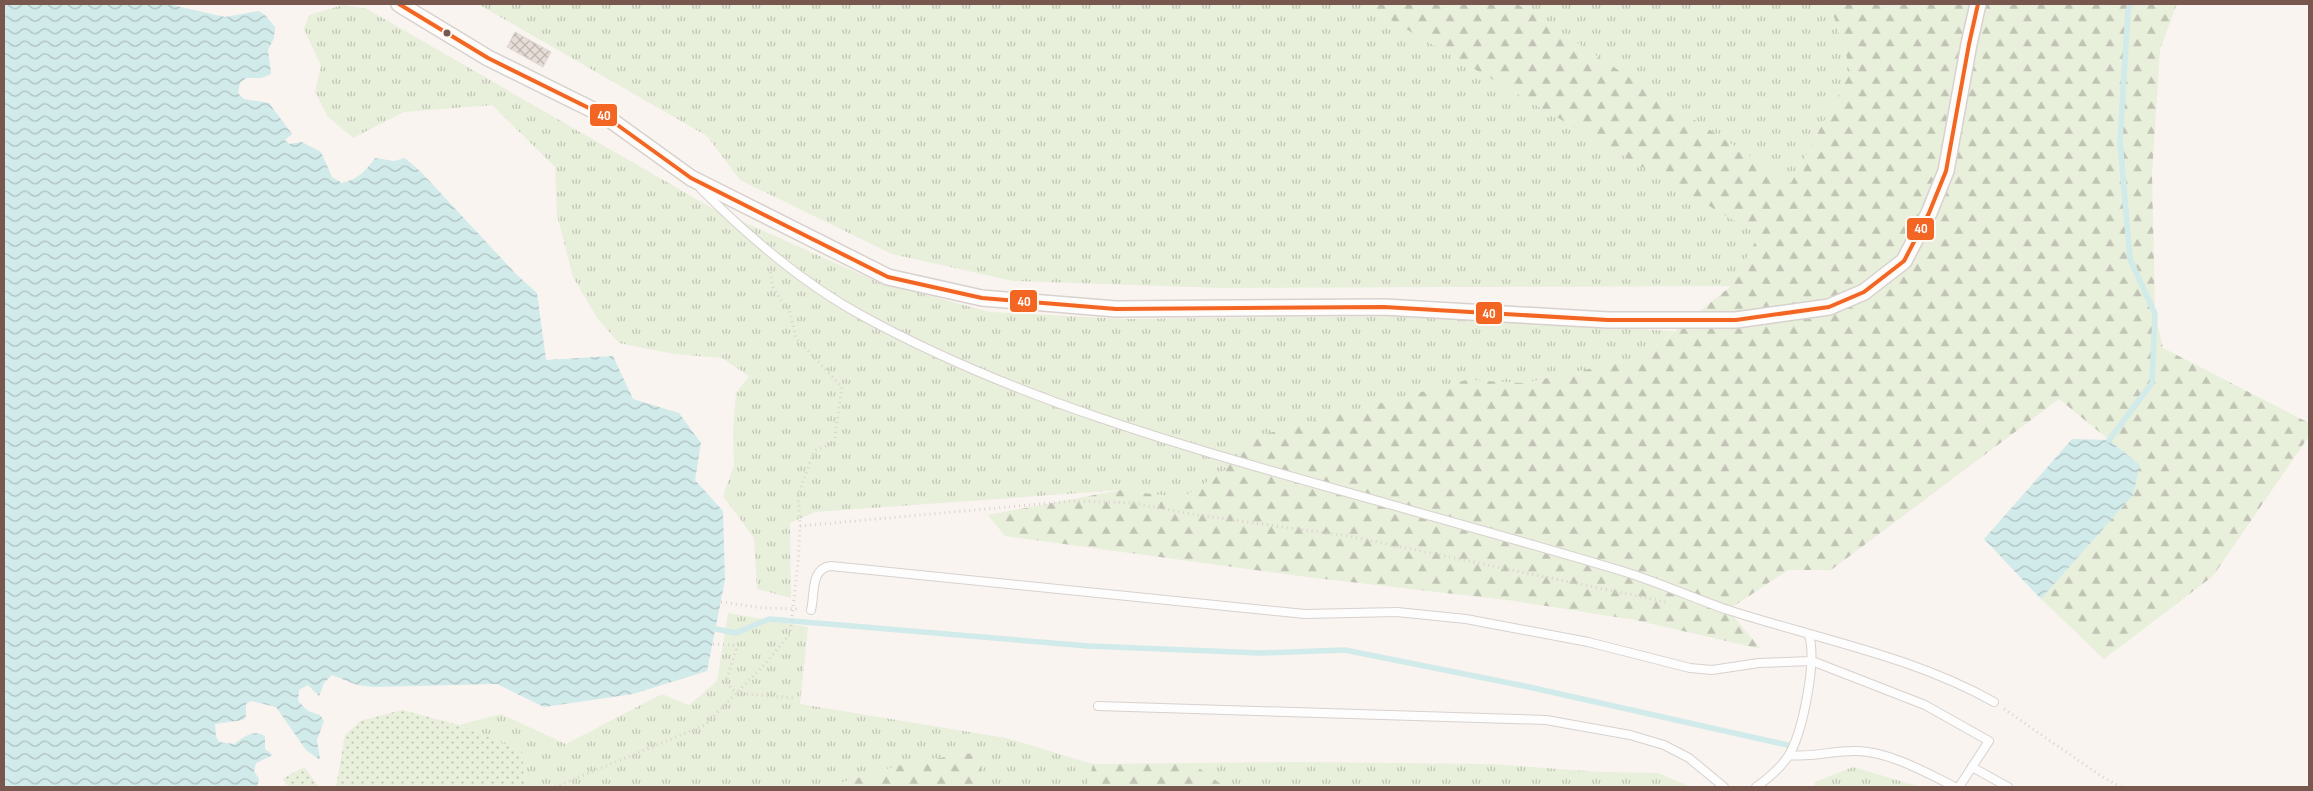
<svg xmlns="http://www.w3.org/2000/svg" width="2313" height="791" font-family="'Sofia Sans Condensed',sans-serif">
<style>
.grass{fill:url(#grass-tufts)}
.forest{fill:url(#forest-firs)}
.park{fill:url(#park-dots)}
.water{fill:url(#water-waves)}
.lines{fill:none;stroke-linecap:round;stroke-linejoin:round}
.stream{stroke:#d1eaea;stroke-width:5.5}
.building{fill:url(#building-cross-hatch);stroke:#e2d7d2}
.service-casing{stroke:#d8d1cd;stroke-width:10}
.minor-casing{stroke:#d8d1cd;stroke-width:18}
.path{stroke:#dbd2d0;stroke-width:3;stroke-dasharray:1 4;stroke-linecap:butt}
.service{stroke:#fefdfd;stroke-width:8}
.minor{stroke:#fefdfd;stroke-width:15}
.bus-1-casing{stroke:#fff9f3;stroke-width:8}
.bus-1{stroke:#f26522;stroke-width:4}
.bus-dot{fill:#78584e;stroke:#fff9f3;stroke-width:2}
.line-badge{stroke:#fff9f3;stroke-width:2}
.badge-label{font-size:14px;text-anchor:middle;font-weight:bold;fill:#fff}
</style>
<defs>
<pattern id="grass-tufts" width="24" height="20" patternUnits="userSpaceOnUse" patternTransform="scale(1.25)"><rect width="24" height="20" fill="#e8efdb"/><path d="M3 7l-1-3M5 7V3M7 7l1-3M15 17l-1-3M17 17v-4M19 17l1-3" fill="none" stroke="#c1c4b4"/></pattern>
<pattern id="forest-firs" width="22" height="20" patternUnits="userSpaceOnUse" patternTransform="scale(1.25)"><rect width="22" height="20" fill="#e8efdb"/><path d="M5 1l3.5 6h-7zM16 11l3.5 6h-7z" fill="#c1c4b4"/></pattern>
<pattern id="park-dots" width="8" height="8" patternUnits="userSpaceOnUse" patternTransform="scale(1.25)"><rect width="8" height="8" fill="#e8efdb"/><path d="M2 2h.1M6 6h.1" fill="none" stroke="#c1c4b4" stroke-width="1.8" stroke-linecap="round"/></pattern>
<pattern id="water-waves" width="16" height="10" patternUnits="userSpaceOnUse" patternTransform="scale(1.25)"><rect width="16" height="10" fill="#d1eaea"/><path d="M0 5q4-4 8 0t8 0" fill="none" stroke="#aec0c0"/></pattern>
<pattern id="building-cross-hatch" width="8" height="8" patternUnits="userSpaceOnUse" patternTransform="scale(1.25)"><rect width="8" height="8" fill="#e6ddd7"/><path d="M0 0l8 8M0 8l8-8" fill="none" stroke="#bfb6b1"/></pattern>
</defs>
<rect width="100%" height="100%" fill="#f9f4f0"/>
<g class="grass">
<polygon points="478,4 1363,4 1760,235 1731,286 1222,288 1013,281 892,254 740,180 707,136"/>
<polygon points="1517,4 1830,4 1851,71 1791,183"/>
<polygon points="343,5 367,9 710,207 878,282 990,312 1126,319 1393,316 1674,331 1643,357 1525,383 1466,380 1252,438 1224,471 1182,498 1121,490 815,512 790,523 791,598 757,589 754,538 723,496 734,465 733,430 736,393 749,376 722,358 674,354 619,343 597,318 573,277 557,215 555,167 492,105 404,112 353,138 328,117 315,92 321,66 304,29 309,15"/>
<polygon points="728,613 808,627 800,704 1006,738 1093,764 1087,787 984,787 979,752 911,762 826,787 525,787 522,751 459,725 501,714 566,744 662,694 689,705 717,681"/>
<polygon points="1295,762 1490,764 1601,772 1658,773 1691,787 1225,787 1192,763"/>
<polygon points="1853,767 1921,787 1815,787 1815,782"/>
</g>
<g class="forest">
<polygon points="1363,4 1517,4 1791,183 1851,71 1830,4 2177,4 2160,49 2152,173 2155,314 2163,348 2309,423 2309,436 2213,576 2104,659 2041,599 2133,495 2140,465 2059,399 1831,570 1788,570 1728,610 1761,649 1635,620 1515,601 1307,577 1005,536 988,515 1121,490 1182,498 1224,471 1251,438 1466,380 1525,383 1643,357 1731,286 1759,235"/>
<polygon points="979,752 984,787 826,787 911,762"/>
<polygon points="1192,763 1225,787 1087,787 1093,764"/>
</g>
<g class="park">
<polygon points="402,710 459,725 522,751 525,787 336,787 345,735 360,721"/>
<polygon points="304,767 319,787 289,787 282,779"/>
</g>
<g class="water">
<path d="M4,4h164l57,13 34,-6 6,4 10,12 -1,11 -6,12 3,24 -10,4h-15l-6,5 -2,10 6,6 25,4 23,31 -7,6 4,4 13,-2 19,10 11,25 10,6c16,-4 24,-12 33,-25l19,3 11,-3 16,14 95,102 21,19 9,67 67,-4 20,43 46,14 22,30 -6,37 28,31 2,69 -18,91 -74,23 -89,13 -47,-23 -124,3 -16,-2 -25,-10 -8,8 -5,13 -11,-11 -9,5 -1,11 10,10 12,4 4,6 -7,19 3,20 -14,-10 -30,-43 -25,-6 -5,3v12l-3,4 -28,4 1,12 3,6 15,2c10,-7 19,-15 31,-8v13l8,6 -17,8 -2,8 5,8 -2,8h-253z"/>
<polygon points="2072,439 2109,440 2140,465 2133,495 2041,599 1984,539"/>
</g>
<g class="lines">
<g class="stream">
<polyline points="2109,440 2152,383 2155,314 2130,259 2120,141 2128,12 2130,4"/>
<polyline points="716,629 736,633 769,619 1088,646 1260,653 1345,650 1529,687 1792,746"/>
</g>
</g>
<polygon class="building" points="515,32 551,52 543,67 507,47"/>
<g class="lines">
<defs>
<g id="service">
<path d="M701,189c46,46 103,95 160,126 165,91 351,139 531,190 77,22 154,43 230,66 36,11 71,27 106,39 90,29 184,46 266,92"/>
<path d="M811,610c4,-15 -1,-42 20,-44l474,48 92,-2 69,7 122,23 102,26 22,2 47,-7 53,-2 113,44 64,36 -30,46"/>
<polyline points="1098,706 1546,720 1630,735 1664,745 1689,758 1724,787"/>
<path d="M1789,755c23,3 45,-5 69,-4 32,1 69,22 97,36"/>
<polyline points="1972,767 2008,787"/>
<path d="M1756,787c13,-9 24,-18 33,-32 14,-24 28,-94 20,-120"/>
</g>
<polyline id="minor" points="399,4 488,58 605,116 691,178 888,277 982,298 1116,309 1384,307 1608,320 1736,320 1829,307 1864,292 1904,261 1929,213 1946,171 1969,44 1978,4"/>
</defs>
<use href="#service" class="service-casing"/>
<use href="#minor" class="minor-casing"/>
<g class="path">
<polyline points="800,526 1073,501 1133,503 1191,514 1348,536 1666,602"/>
<polyline points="721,602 763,608 800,609"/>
<polyline points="713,644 733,645 736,650 726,682 736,693 796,698"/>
<polyline points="2004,709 2104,778 2122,787"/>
<polyline points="555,787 705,725 765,664 790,634 798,563 800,526 798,495 814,451 834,443 842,387 796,338 789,309 783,304 773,287 770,270"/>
</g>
<use href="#service" class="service"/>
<use href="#minor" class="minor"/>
<defs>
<polyline id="bus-1" points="399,4 488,58 605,116 691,178 888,277 982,298 1116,309 1384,307 1608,320 1736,320 1829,307 1864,292 1904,261 1929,213 1946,171 1969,44 1978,4"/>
</defs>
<use href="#bus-1" class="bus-1-casing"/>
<use href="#bus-1" class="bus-1"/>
</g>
<circle class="bus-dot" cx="447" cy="33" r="4.5"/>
<g class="line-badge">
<rect x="589" y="103" width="29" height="24" rx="5" fill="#f26522"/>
<rect x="1906" y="217" width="29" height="24" rx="5" fill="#f26522"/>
<rect x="1009" y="289" width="29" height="24" rx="5" fill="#f26522"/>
<rect x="1475" y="301" width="28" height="24" rx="5" fill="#f26522"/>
</g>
<g class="badge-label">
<text x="604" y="120">40</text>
<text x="1921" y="233">40</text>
<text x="1024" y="306">40</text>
<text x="1489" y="318">40</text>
</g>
<rect width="2313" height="791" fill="none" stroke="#78584e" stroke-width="10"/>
</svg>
